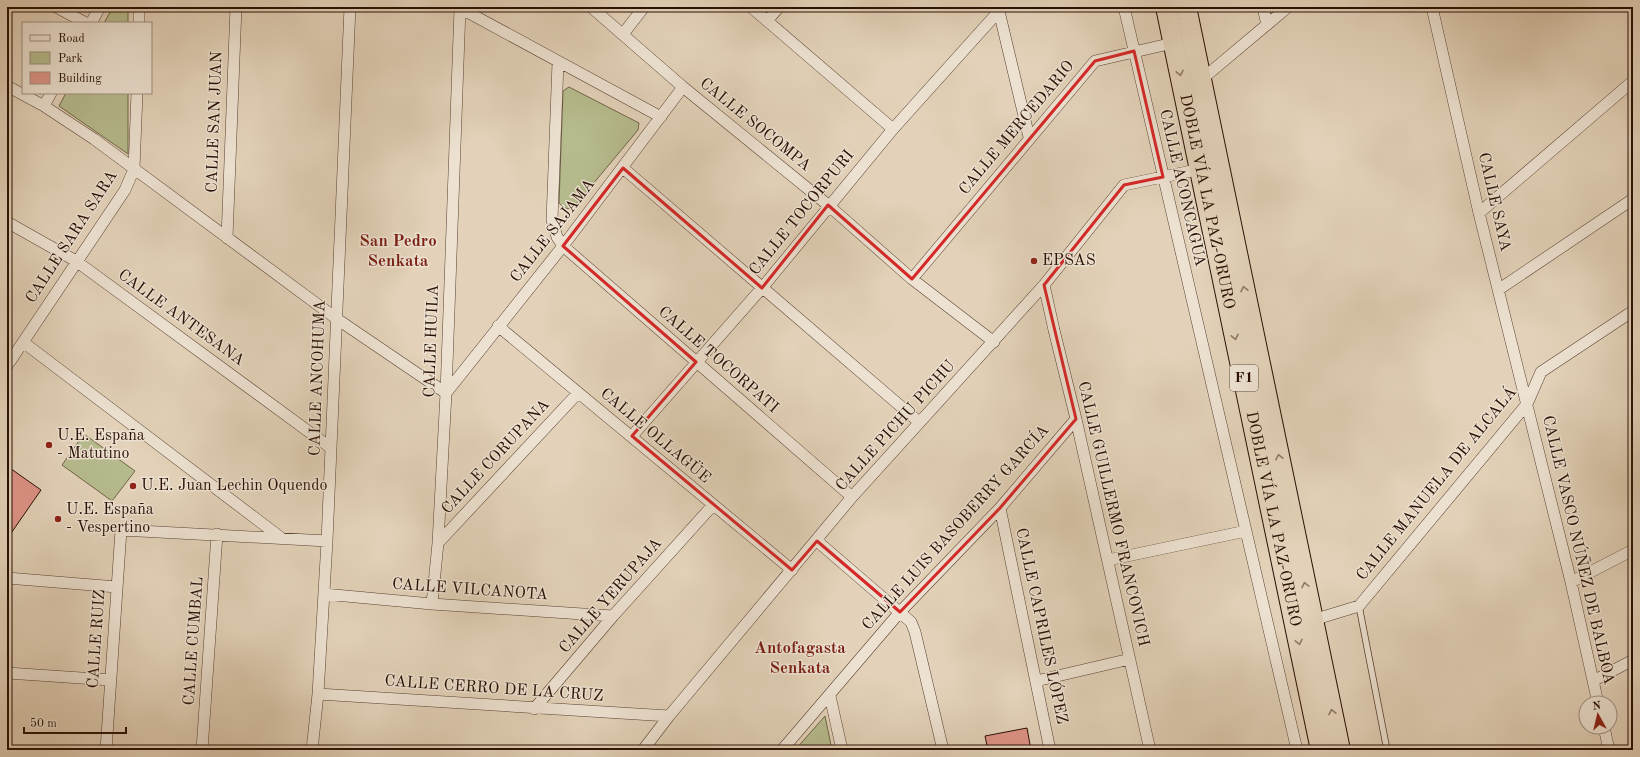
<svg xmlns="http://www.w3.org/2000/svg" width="1640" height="757" font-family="'Old Standard TT',serif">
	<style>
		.green { fill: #b6bb8d; stroke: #706548 }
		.building { fill: #df9488; stroke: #290f04 }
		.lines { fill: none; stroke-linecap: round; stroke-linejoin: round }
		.lane-casing { stroke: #584031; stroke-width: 7 }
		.street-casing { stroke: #584031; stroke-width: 12 }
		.highway-casing { stroke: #290f04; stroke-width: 22 }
		.lane { stroke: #ede2d2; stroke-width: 5.5 }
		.street { stroke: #ede2d2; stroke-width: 11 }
		.highway { stroke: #e3d2b9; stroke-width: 20 }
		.oneway { stroke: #8f7a68 }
		.marked { fill: none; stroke: #d62828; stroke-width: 3; stroke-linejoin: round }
		.poi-dot { fill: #8f2418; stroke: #ede2d2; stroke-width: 1.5 }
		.labels { text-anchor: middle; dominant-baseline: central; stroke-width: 3; stroke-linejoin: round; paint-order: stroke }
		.shield { fill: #ede2d2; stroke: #644e42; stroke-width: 1 }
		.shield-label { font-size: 15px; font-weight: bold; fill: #290f04 }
		.street-label { font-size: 16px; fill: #290f04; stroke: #ede2d2 }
		.poi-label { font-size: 16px; fill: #290f04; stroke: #ede2d2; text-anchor: start }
		.neighbourhood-label { font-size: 17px; font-weight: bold; fill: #7a1f14; stroke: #ede2d2 }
	</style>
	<rect width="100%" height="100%" fill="#e3d2b9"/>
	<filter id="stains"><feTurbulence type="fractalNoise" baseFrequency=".005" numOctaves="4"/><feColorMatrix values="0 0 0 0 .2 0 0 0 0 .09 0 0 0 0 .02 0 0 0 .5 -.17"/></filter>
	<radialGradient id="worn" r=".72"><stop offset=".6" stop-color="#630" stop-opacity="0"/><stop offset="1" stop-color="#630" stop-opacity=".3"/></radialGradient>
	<path class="green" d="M113 7H128V23H104Z
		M569 87 639 123 638 130 572 209 564 208 559 203 563 91Z
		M66 93H128V154L59 106Z
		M84 434 135 471 112 501 62 465Z
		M825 716 832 750H795Z"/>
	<path class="building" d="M7 466 41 490 7 539Z
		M1027 728 1031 750H988L985 736Z"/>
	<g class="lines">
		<defs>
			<path id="lane" d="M1359 606 1387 750"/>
			<path id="street" d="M56 7 86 23
				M458 7 661 117
				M591 7 683 87 828 205 912 279 994 342
				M751 7 893 129
				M998 7 1029 137
				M1124 7 1297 750
				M1263 7 1267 25
				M1432 7 1479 213 1571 582 1598 703
				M767 21 779 7
				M91 23 100 7
				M139 23V7
				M623 34 644 7
				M558 62 552 220 557 237 563 246 852 497
				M1201 80 1288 7
				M7 86 44 106 94 139 337 319 446 393 563 246 683 87
				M44 106 51 93
				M623 168 919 422
				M1479 213 1633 81
				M7 222 76 261 331 448
				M227 238 236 7
				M912 279 1095 61 1173 43
				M1044 285 1054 330 1076 419 1150 750
				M1498 290 1633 199
				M498 326 792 570
				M23 342 280 537
				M7 366 125 190 134 169 137 93
				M632 436 762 288 893 129 999 11
				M1000 508 1050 750
				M817 541 911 622 915 632 943 750
				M438 543 578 393
				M1108 560 1246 531
				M7 578 117 587
				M1571 582 1633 550
				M324 594 432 604 613 616
				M432 604 438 543 446 393 460 8
				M1313 620 1359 606 1527 404 1541 372 1633 311
				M7 673 111 680
				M1036 681 1130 659
				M1593 681 1633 660
				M318 694 669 716
				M830 696 842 750
				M534 709 613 616 713 505
				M1604 727 1609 750
				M106 750 121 530 327 541
				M202 750 217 534
				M312 750 318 694 327 541 350 7
				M643 750 669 716 852 497 1044 285 1124 185 1201 169
				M782 750 900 612 1000 508 1076 419"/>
			<g id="highway">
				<path id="s1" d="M1166 7 1321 750"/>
				<path d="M1186 7 1340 750"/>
			</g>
		</defs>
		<use href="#lane" class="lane-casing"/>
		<use href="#street" class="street-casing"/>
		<use href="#highway" class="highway-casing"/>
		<use href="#lane" class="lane"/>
		<use href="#street" class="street"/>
		<use href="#highway" class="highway"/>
	</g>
	<defs><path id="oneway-chevron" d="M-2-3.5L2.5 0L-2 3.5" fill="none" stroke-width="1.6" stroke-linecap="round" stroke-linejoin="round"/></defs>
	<g class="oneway">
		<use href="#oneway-chevron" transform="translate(1180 73) rotate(78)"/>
		<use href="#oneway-chevron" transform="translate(1244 289) rotate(-102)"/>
		<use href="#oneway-chevron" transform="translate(1235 337) rotate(78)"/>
		<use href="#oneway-chevron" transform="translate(1279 457) rotate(-102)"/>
		<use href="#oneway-chevron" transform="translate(1305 585) rotate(-102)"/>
		<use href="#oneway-chevron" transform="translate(1299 642) rotate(78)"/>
		<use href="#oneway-chevron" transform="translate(1332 712) rotate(-102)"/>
	</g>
	<path class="marked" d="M1134 51 1163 177 1124 185 1044 285 1076 419 1000 508 900 612 817 541 792 570 632 436 696 362 563 246 623 168 762 288 828 205 912 279 1095 61Z"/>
	<g class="poi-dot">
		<circle cx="1034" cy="261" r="4"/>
		<circle cx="49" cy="445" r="4"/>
		<circle cx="133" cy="486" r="4"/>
		<circle cx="58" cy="519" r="4"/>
	</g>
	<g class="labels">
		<rect class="shield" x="1230" y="365" width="28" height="26" rx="3"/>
		<g class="shield-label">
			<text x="1244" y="378">F1</text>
		</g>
		<g class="street-label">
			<text transform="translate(215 122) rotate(-88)">CALLE SAN JUAN</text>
			<text transform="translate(755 125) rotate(39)">CALLE SOCOMPA</text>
			<text transform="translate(1017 128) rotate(-50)">CALLE MERCEDARIO</text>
			<text transform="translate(1182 188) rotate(77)">CALLE ACONCAGUA</text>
			<text stroke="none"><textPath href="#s1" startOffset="199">DOBLE VÍA LA PAZ-ORURO</textPath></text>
			<text transform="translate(1494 202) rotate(77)">CALLE SAYA</text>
			<text transform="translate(802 213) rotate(-51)">CALLE TOCORPURI</text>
			<text transform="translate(553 231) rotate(-52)">CALLE SAJAMA</text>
			<text transform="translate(72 237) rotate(-57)">CALLE SARA SARA</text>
			<text transform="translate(181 318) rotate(36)">CALLE ANTESANA</text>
			<text transform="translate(432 341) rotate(-88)">CALLE HUILA</text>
			<text transform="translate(718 360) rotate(41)">CALLE TOCORPATI</text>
			<text transform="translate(318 378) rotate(-88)">CALLE ANCOHUMA</text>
			<text transform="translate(896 426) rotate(-48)">CALLE PICHU PICHU</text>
			<text transform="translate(655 436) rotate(40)">CALLE OLLAGÜE</text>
			<text transform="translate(496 457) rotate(-47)">CALLE CORUPANA</text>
			<text transform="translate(1437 484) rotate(-51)">CALLE MANUELA DE ALCALÁ</text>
			<text transform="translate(1113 514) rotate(77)">CALLE GUILLERMO FRANCOVICH</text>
			<text stroke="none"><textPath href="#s1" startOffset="523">DOBLE VÍA LA PAZ-ORURO</textPath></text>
			<text transform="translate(956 528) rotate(-48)">CALLE LUIS BASOBERRY GARCÍA</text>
			<text transform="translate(1578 550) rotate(77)">CALLE VASCO NÚÑEZ DE BALBOA</text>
			<text transform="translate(470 590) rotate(4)">CALLE VILCANOTA</text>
			<text transform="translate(611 596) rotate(-49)">CALLE YERUPAJA</text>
			<text transform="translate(1041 626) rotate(78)">CALLE CAPRILES LÓPEZ</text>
			<text transform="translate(97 639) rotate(-86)">CALLE RUIZ</text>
			<text transform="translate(194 641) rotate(-86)">CALLE CUMBAL</text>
			<text transform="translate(494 689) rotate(4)">CALLE CERRO DE LA CRUZ</text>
		</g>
		<g class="poi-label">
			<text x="1042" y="261">EPSAS</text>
			<text x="57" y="436">U.E. España<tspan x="57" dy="18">- Matutino</tspan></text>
			<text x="141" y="486">U.E. Juan Lechin Oquendo</text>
			<text x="66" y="510">U.E. España<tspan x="66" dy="18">- Vespertino</tspan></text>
		</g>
		<g class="neighbourhood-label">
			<text x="398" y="241">San Pedro<tspan x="398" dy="20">Senkata</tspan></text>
			<text x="800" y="648">Antofagasta<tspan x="800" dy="20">Senkata</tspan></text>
		</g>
	</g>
	<rect width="1640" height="757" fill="none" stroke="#e3d2b9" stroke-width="24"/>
	<rect x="8" y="8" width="1624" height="741" fill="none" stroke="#290f04" stroke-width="2"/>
	<rect x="12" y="12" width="1616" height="733" fill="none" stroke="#290f04"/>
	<rect x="22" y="22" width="130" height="72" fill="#ede2d2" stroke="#9f8e80"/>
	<rect x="30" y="35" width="20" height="6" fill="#ede2d2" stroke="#9f8e80"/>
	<text x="58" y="42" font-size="12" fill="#290f04">Road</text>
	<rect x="30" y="52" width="20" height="12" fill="#b6bb8d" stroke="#9f8e80"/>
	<text x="58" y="62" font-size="12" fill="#290f04">Park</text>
	<rect x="30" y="72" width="20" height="12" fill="#df9488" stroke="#9f8e80"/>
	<text x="58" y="82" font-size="12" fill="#290f04">Building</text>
	<g transform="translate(1598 715) rotate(352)"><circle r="19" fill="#ede2d2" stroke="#9f8e80"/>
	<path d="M0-3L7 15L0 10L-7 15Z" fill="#8f2418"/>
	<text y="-6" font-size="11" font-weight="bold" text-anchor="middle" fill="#290f04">N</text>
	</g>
	<path d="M24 727v6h102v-6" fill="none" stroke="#290f04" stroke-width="2"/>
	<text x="30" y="727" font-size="12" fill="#290f04" stroke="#ede2d2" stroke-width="3" paint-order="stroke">50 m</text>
	<rect width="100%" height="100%" filter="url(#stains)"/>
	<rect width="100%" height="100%" fill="url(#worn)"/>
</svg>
